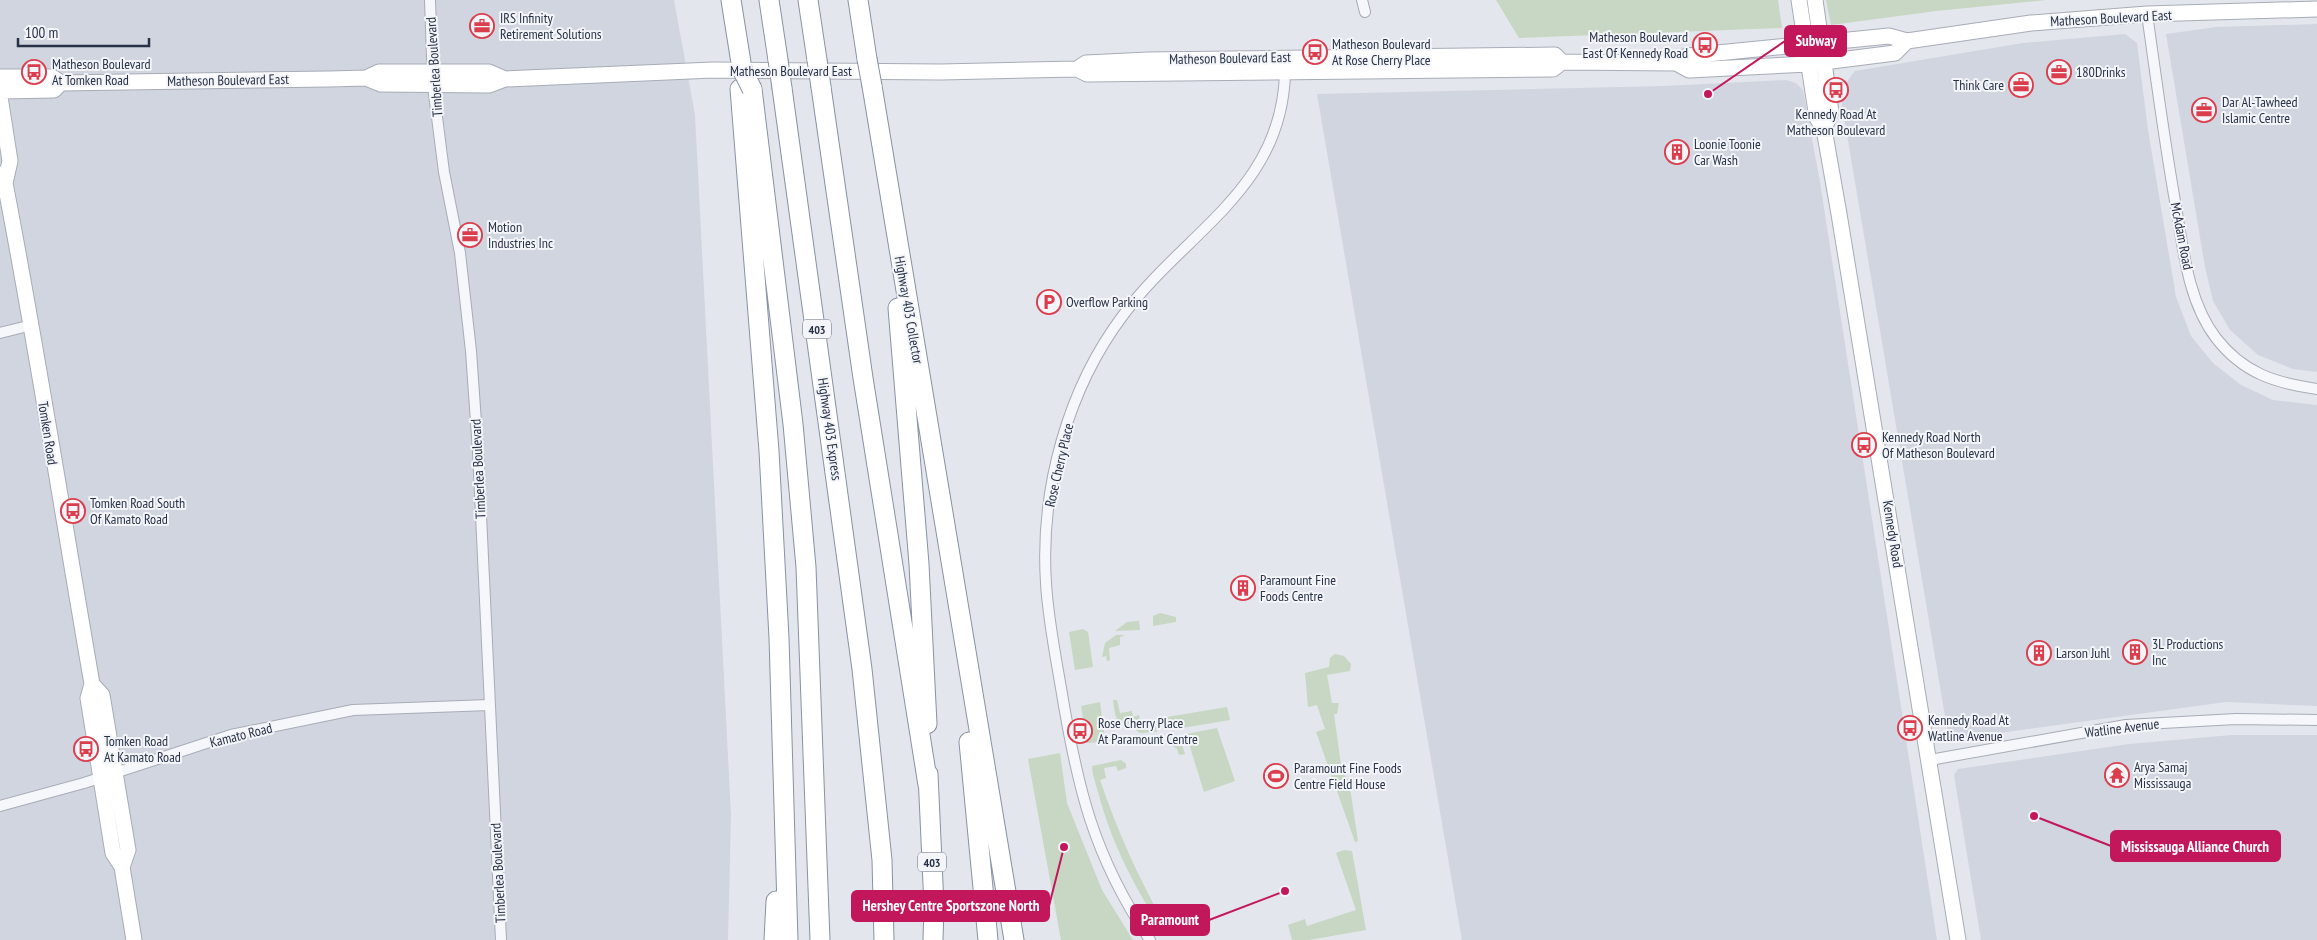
<svg xmlns="http://www.w3.org/2000/svg" width="2317" height="940" font-family="'PT Sans Narrow',sans-serif">
	<style>
		.built { fill: #d0d5df }
		.green { fill: #c7d7c3 }
		.lines { fill: none; stroke-linecap: round; stroke-linejoin: round }
		.street-casing { stroke: #a7acb7; stroke-width: 12 }
		.secondary-casing { stroke: #a7acb7; stroke-width: 17 }
		.highway-casing { stroke: #8892a5; stroke-width: 21 }
		.street { stroke: #f6f7fa; stroke-width: 10 }
		.secondary { stroke: #fff; stroke-width: 15 }
		.highway { stroke: #fff; stroke-width: 19 }
		.highway-bridge-casing { stroke: #8892a5; stroke-width: 21; stroke-linecap: butt }
		.highway-bridge { stroke: #fff; stroke-width: 19 }
		.labels { text-anchor: middle; dominant-baseline: central; stroke-width: 4; stroke-linejoin: round; paint-order: stroke }
		.shield { fill: #f3f5f9; stroke: #656c7c; stroke-width: 1 }
		.shield-label { font-size: 12px; font-weight: bold; fill: #283247 }
		.poi-label { font-size: 14px; fill: #283247; stroke: #f3f5f9; text-anchor: start }
		.street-label { font-size: 14px; fill: #283247; stroke: #f3f5f9 }
		.leader { fill: none; stroke: #c2185b; stroke-width: 2 }
		.callout-dot { fill: #c2185b; stroke: #f3f5f9; stroke-width: 2 }
		.callout { fill: #c2185b; stroke: #c2185b; stroke-width: 2 }
		.callout-label { font-size: 15px; text-anchor: middle; font-weight: bold; fill: #fff }
	</style>
	<rect width="100%" height="100%" fill="#e3e6ec"/>
	<path class="built" d="M0 0H674L695 115 731 815 728 940H0Z
		M2317 24V372L2293 369 2258 355 2230 330 2213 301 2205 267 2166 34 2216 27Z
		M2125 34 2137 43 2148 130 2176 297 2191 336 2213 363 2241 385 2273 400 2317 405V706L2226 702 1949 740 1842 105V88L1855 71 2023 43Z
		M1786 80 1796 83 1803 90 1820 182 1937 940H1462L1317 94 1664 86Z
		M2232 735H2317V940H1981L1954 775 1958 769 2129 744Z"/>
	<path class="green" d="M1496 0H1778L1782 28 1519 38Z
		M1826 0H2046L1936 11 1831 25Z
		M1160 613 1176 617V622L1153 626V616Z
		M1139 621 1140 630 1115 631 1127 622Z
		M1083 629 1088 632 1093 667 1075 670 1069 632Z
		M1116 635H1125L1120 637V645L1109 648 1110 660 1107 661 1106 656 1102 657 1105 643Z
		M1335 654 1344 656 1351 664 1350 671 1327 675 1332 703H1339L1337 714H1334L1342 772 1349 781 1358 841 1355 842 1316 732 1325 729 1317 705 1308 707 1305 673 1329 667 1330 658Z
		M1113 700H1117L1120 713 1132 711 1133 717 1139 715 1140 721 1155 719 1157 732 1140 733 1133 728H1139V725C1114 726 1116 719 1113 700Z
		M1100 702 1105 739 1102 742 1087 743 1081 706Z
		M1227 707 1230 720 1170 730 1167 717Z
		M1217 728 1235 781 1204 792 1186 734Z
		M1179 735 1185 754 1179 755 1177 749 1167 742 1171 736Z
		M1060 753 1067 803 1102 890 1133 940H1061L1028 759Z
		M1121 760 1126 764V768L1118 771 1116 766 1104 768 1106 778 1100 780C1117 830 1138 877 1164 923L1170 919 1174 923 1188 913 1192 914 1167 933 1164 932C1135 889 1111 842 1098 792 1096 784 1092 774 1092 766Z
		M1344 850 1352 851 1366 930 1309 940H1292L1288 925 1305 919 1307 926 1356 910 1336 853Z"/>
	<g class="lines">
		<defs>
			<path id="street" d="M430 0 433 86 444 172 460 253 471 351 478 451 501 940
				M1362 0 1365 12
				M2147 14C2156 77 2164 139 2175 201 2183 246 2187 300 2216 338 2243 373 2275 383 2317 389
				M0 333 32 325
				M1930 760 2126 725 2236 719 2317 720
				M0 806 84 783 231 735 353 710 489 705
				M1150 940C1093 856 1077 786 1061 688 1055 653 1048 618 1046 583 1040 490 1067 389 1124 314 1186 231 1282 189 1285 73"/>
			<path id="secondary" d="M1799 0 1817 118 1824 129 1839 214 1958 940
				M1815 0 1831 112 1824 129
				M1676 63 1687 56 1889 36 1907 41 2031 23 2147 14 2317 9
				M1077 69 1086 63 1148 60 1555 55 1562 62
				M0 77H52L61 83 329 79 366 78 379 72H489L505 79
				M366 78 381 84 489 85 505 79 713 70 941 72 1077 69 1087 74 1553 69 1562 62 1676 63 1689 70 1808 64 1895 53 1907 41
				M0 91 54 90 61 83
				M0 97 10 161 5 183
				M0 174 5 183C37 349 63 517 92 684L88 698 113 853 122 867 134 940
				M92 684 102 695 128 850 122 867"/>
			<path id="highway" d="M731 0 742 69
				M769 0 778 60
				M808 0 817 60
				M858 0 867 59
				M872 86C919 371 966 656 1014 940
				M821 87 863 378 928 785
				M782 88 862 669 882 860 884 940
				M740 89 769 451 779 638 788 940
				M752 89 793 424 806 567 820 940
				M898 308 919 564 927 724
				M969 742 988 940
				M928 774 934 906 933 940
				M774 940 776 901"/>
		</defs>
		<use href="#street" class="street-casing"/>
		<use href="#secondary" class="secondary-casing"/>
		<use href="#highway" class="highway-casing"/>
		<use href="#street" class="street"/>
		<use href="#secondary" class="secondary"/>
		<use href="#highway" class="highway"/>
		<defs>
			<path id="highway-bridge" d="M867 59 872 86
				M778 60 782 88
				M817 60 821 87
				M742 69 752 89"/>
		</defs>
		<use href="#highway-bridge" class="highway-bridge-casing"/>
		<use href="#highway-bridge" class="highway-bridge"/>
	</g>
	<defs>
		<symbol id="office-ring" viewBox="-11 -11 22 22"><circle r="9.5" fill="#f3f5f9" stroke="#dc3d4c" stroke-width="1.5"/><path d="M-6-3h4V-5.5h4V-3h4V5H-6ZM-1-4.5V-3h2v-1.5ZM-6 0V1H6V0Z" fill="#dc3d4c"/></symbol>
		<symbol id="bus-ring" viewBox="-11 -11 22 22"><circle r="9.5" fill="#f3f5f9" stroke="#dc3d4c" stroke-width="1.5"/><path d="M-5-6H5V4H4V6H2V4H-2V6H-4V4H-5ZM-3.5-4V0h7V-4ZM-3.5 1.2v1.5H-2V1.2ZM2 1.2v1.5H3.5V1.2Z" fill="#dc3d4c"/></symbol>
		<symbol id="building-ring" viewBox="-11 -11 22 22"><circle r="9.5" fill="#f3f5f9" stroke="#dc3d4c" stroke-width="1.5"/><path d="M-4-6H4V6H1V3H-1V6H-4ZM-2.5-4.3h1.7v1.8h-1.7ZM.8-4.3h1.7v1.8H.8ZM-2.5-1h1.7V.8h-1.7ZM.8-1h1.7V.8H.8Z" fill="#dc3d4c"/></symbol>
		<symbol id="parking-ring" viewBox="-11 -11 22 22"><circle r="9.5" fill="#f3f5f9" stroke="#dc3d4c" stroke-width="1.5"/><path d="M-3.5-5.5H1a3.5 3.5 0 0 1 0 7H-1V5.5H-3.5ZM-1-3.4V-.6H.8a1.4 1.4 0 0 0 0-2.8Z" fill="#dc3d4c"/></symbol>
		<symbol id="temple-ring" viewBox="-11 -11 22 22"><circle r="9.5" fill="#f3f5f9" stroke="#dc3d4c" stroke-width="1.5"/><path d="M0-6L5-2H3V0L6.5 2.5H4V6H1.5V3h-3V6H-4V2.5H-6.5L-3 0V-2H-5Z" fill="#dc3d4c"/></symbol>
		<symbol id="stadium-ring" viewBox="-11 -11 22 22"><circle r="9.5" fill="#f3f5f9" stroke="#dc3d4c" stroke-width="1.5"/><path d="M0-5a6.5 5 0 1 0 0 10a6.5 5 0 1 0 0-10ZM-3.5-1.8h7v3.6h-7Z" fill="#dc3d4c"/></symbol>
	</defs>
	<g fill-rule="evenodd">
		<use href="#office-ring" x="468" y="12" width="28" height="28"/>
		<use href="#bus-ring" x="1691" y="31" width="28" height="28"/>
		<use href="#bus-ring" x="1301" y="38" width="28" height="28"/>
		<use href="#bus-ring" x="20" y="58" width="28" height="28"/>
		<use href="#office-ring" x="2045" y="58" width="28" height="28"/>
		<use href="#office-ring" x="2007" y="71" width="28" height="28"/>
		<use href="#bus-ring" x="1822" y="76" width="28" height="28"/>
		<use href="#office-ring" x="2190" y="96" width="28" height="28"/>
		<use href="#building-ring" x="1663" y="138" width="28" height="28"/>
		<use href="#office-ring" x="456" y="221" width="28" height="28"/>
		<use href="#parking-ring" x="1035" y="288" width="28" height="28"/>
		<use href="#bus-ring" x="1850" y="431" width="28" height="28"/>
		<use href="#bus-ring" x="59" y="497" width="28" height="28"/>
		<use href="#building-ring" x="1229" y="574" width="28" height="28"/>
		<use href="#building-ring" x="2121" y="638" width="28" height="28"/>
		<use href="#building-ring" x="2025" y="639" width="28" height="28"/>
		<use href="#bus-ring" x="1896" y="714" width="28" height="28"/>
		<use href="#bus-ring" x="1066" y="717" width="28" height="28"/>
		<use href="#bus-ring" x="72" y="735" width="28" height="28"/>
		<use href="#temple-ring" x="2103" y="761" width="28" height="28"/>
		<use href="#stadium-ring" x="1262" y="762" width="28" height="28"/>
	</g>
	<g class="labels">
		<g class="shield">
			<rect x="803" y="319.5" width="28" height="19" rx="4"/>
			<rect x="918" y="852.5" width="28" height="19" rx="4"/>
		</g>
		<g class="shield-label">
			<text x="817" y="329">403</text>
			<text x="932" y="862">403</text>
		</g>
		<g class="poi-label">
			<text x="500" y="18">IRS Infinity<tspan x="500" dy="16">Retirement Solutions</tspan></text>
			<text x="1688" y="37" text-anchor="end">Matheson Boulevard<tspan x="1688" dy="16">East Of Kennedy Road</tspan></text>
			<text x="1332" y="44">Matheson Boulevard<tspan x="1332" dy="16">At Rose Cherry Place</tspan></text>
			<text x="52" y="64">Matheson Boulevard<tspan x="52" dy="16">At Tomken Road</tspan></text>
			<text x="2076" y="72">180Drinks</text>
			<text x="2004" y="85" text-anchor="end">Think Care</text>
			<text x="2222" y="102">Dar Al-Tawheed<tspan x="2222" dy="16">Islamic Centre</tspan></text>
			<text x="1836" y="114" text-anchor="middle">Kennedy Road At<tspan x="1836" dy="16">Matheson Boulevard</tspan></text>
			<text x="1694" y="144">Loonie Toonie<tspan x="1694" dy="16">Car Wash</tspan></text>
			<text x="488" y="227">Motion<tspan x="488" dy="16">Industries Inc</tspan></text>
			<text x="1066" y="302">Overflow Parking</text>
			<text x="1882" y="437">Kennedy Road North<tspan x="1882" dy="16">Of Matheson Boulevard</tspan></text>
			<text x="90" y="503">Tomken Road South<tspan x="90" dy="16">Of Kamato Road</tspan></text>
			<text x="1260" y="580">Paramount Fine<tspan x="1260" dy="16">Foods Centre</tspan></text>
			<text x="2152" y="644">3L Productions<tspan x="2152" dy="16">Inc</tspan></text>
			<text x="2056" y="653">Larson Juhl</text>
			<text x="1928" y="720">Kennedy Road At<tspan x="1928" dy="16">Watline Avenue</tspan></text>
			<text x="1098" y="723">Rose Cherry Place<tspan x="1098" dy="16">At Paramount Centre</tspan></text>
			<text x="104" y="741">Tomken Road<tspan x="104" dy="16">At Kamato Road</tspan></text>
			<text x="2134" y="767">Arya Samaj<tspan x="2134" dy="16">Mississauga</tspan></text>
			<text x="1294" y="768">Paramount Fine Foods<tspan x="1294" dy="16">Centre Field House</tspan></text>
		</g>
		<g class="street-label">
			<text transform="translate(2111 18) rotate(-3)">Matheson Boulevard East</text>
			<text transform="translate(1230 58) rotate(-1)">Matheson Boulevard East</text>
			<text transform="translate(434 67) rotate(-94)">Timberlea Boulevard</text>
			<text x="791" y="71">Matheson Boulevard East</text>
			<text transform="translate(228 80) rotate(-1)">Matheson Boulevard East</text>
			<text transform="translate(2182 236) rotate(79)">McAdam Road</text>
			<text transform="translate(909 310) rotate(80)">Highway 403 Collector</text>
			<text transform="translate(830 429) rotate(82)">Highway 403 Express</text>
			<text transform="translate(48 433) rotate(81)">Tomken Road</text>
			<text transform="translate(1059 465) rotate(-77)">Rose Cherry Place</text>
			<text transform="translate(478 469) rotate(-93)">Timberlea Boulevard</text>
			<text transform="translate(1893 534) rotate(81)">Kennedy Road</text>
			<text transform="translate(2122 728) rotate(-7)">Watline Avenue</text>
			<text transform="translate(241 735) rotate(-14)">Kamato Road</text>
			<text transform="translate(498 873) rotate(-93)">Timberlea Boulevard</text>
		</g>
	</g>
	<path class="leader" d="M1708 94L1785 41M2034 816L2111 846M1064 847L1049 906M1285 891L1209 920"/>
	<g class="callout-dot">
		<circle cx="1708" cy="94" r="5"/>
		<circle cx="2034" cy="816" r="5"/>
		<circle cx="1064" cy="847" r="5"/>
		<circle cx="1285" cy="891" r="5"/>
	</g>
	<g class="callout">
		<rect x="1785" y="26" width="61" height="30" rx="5"/>
		<rect x="2111" y="831" width="169" height="30" rx="5"/>
		<rect x="852" y="891" width="197" height="30" rx="5"/>
		<rect x="1131" y="905" width="78" height="30" rx="5"/>
	</g>
	<g class="callout-label">
		<text x="1816" y="46">Subway</text>
		<text x="2195" y="852">Mississauga Alliance Church</text>
		<text x="951" y="911">Hershey Centre Sportszone North</text>
		<text x="1170" y="925">Paramount</text>
	</g>
	<path d="M18 38v8h131v-8" fill="none" stroke="#283247" stroke-width="2.5"/>
	<text x="25" y="38" font-size="15" fill="#283247" stroke="#f3f5f9" stroke-width="4" paint-order="stroke">100 m</text>
</svg>
